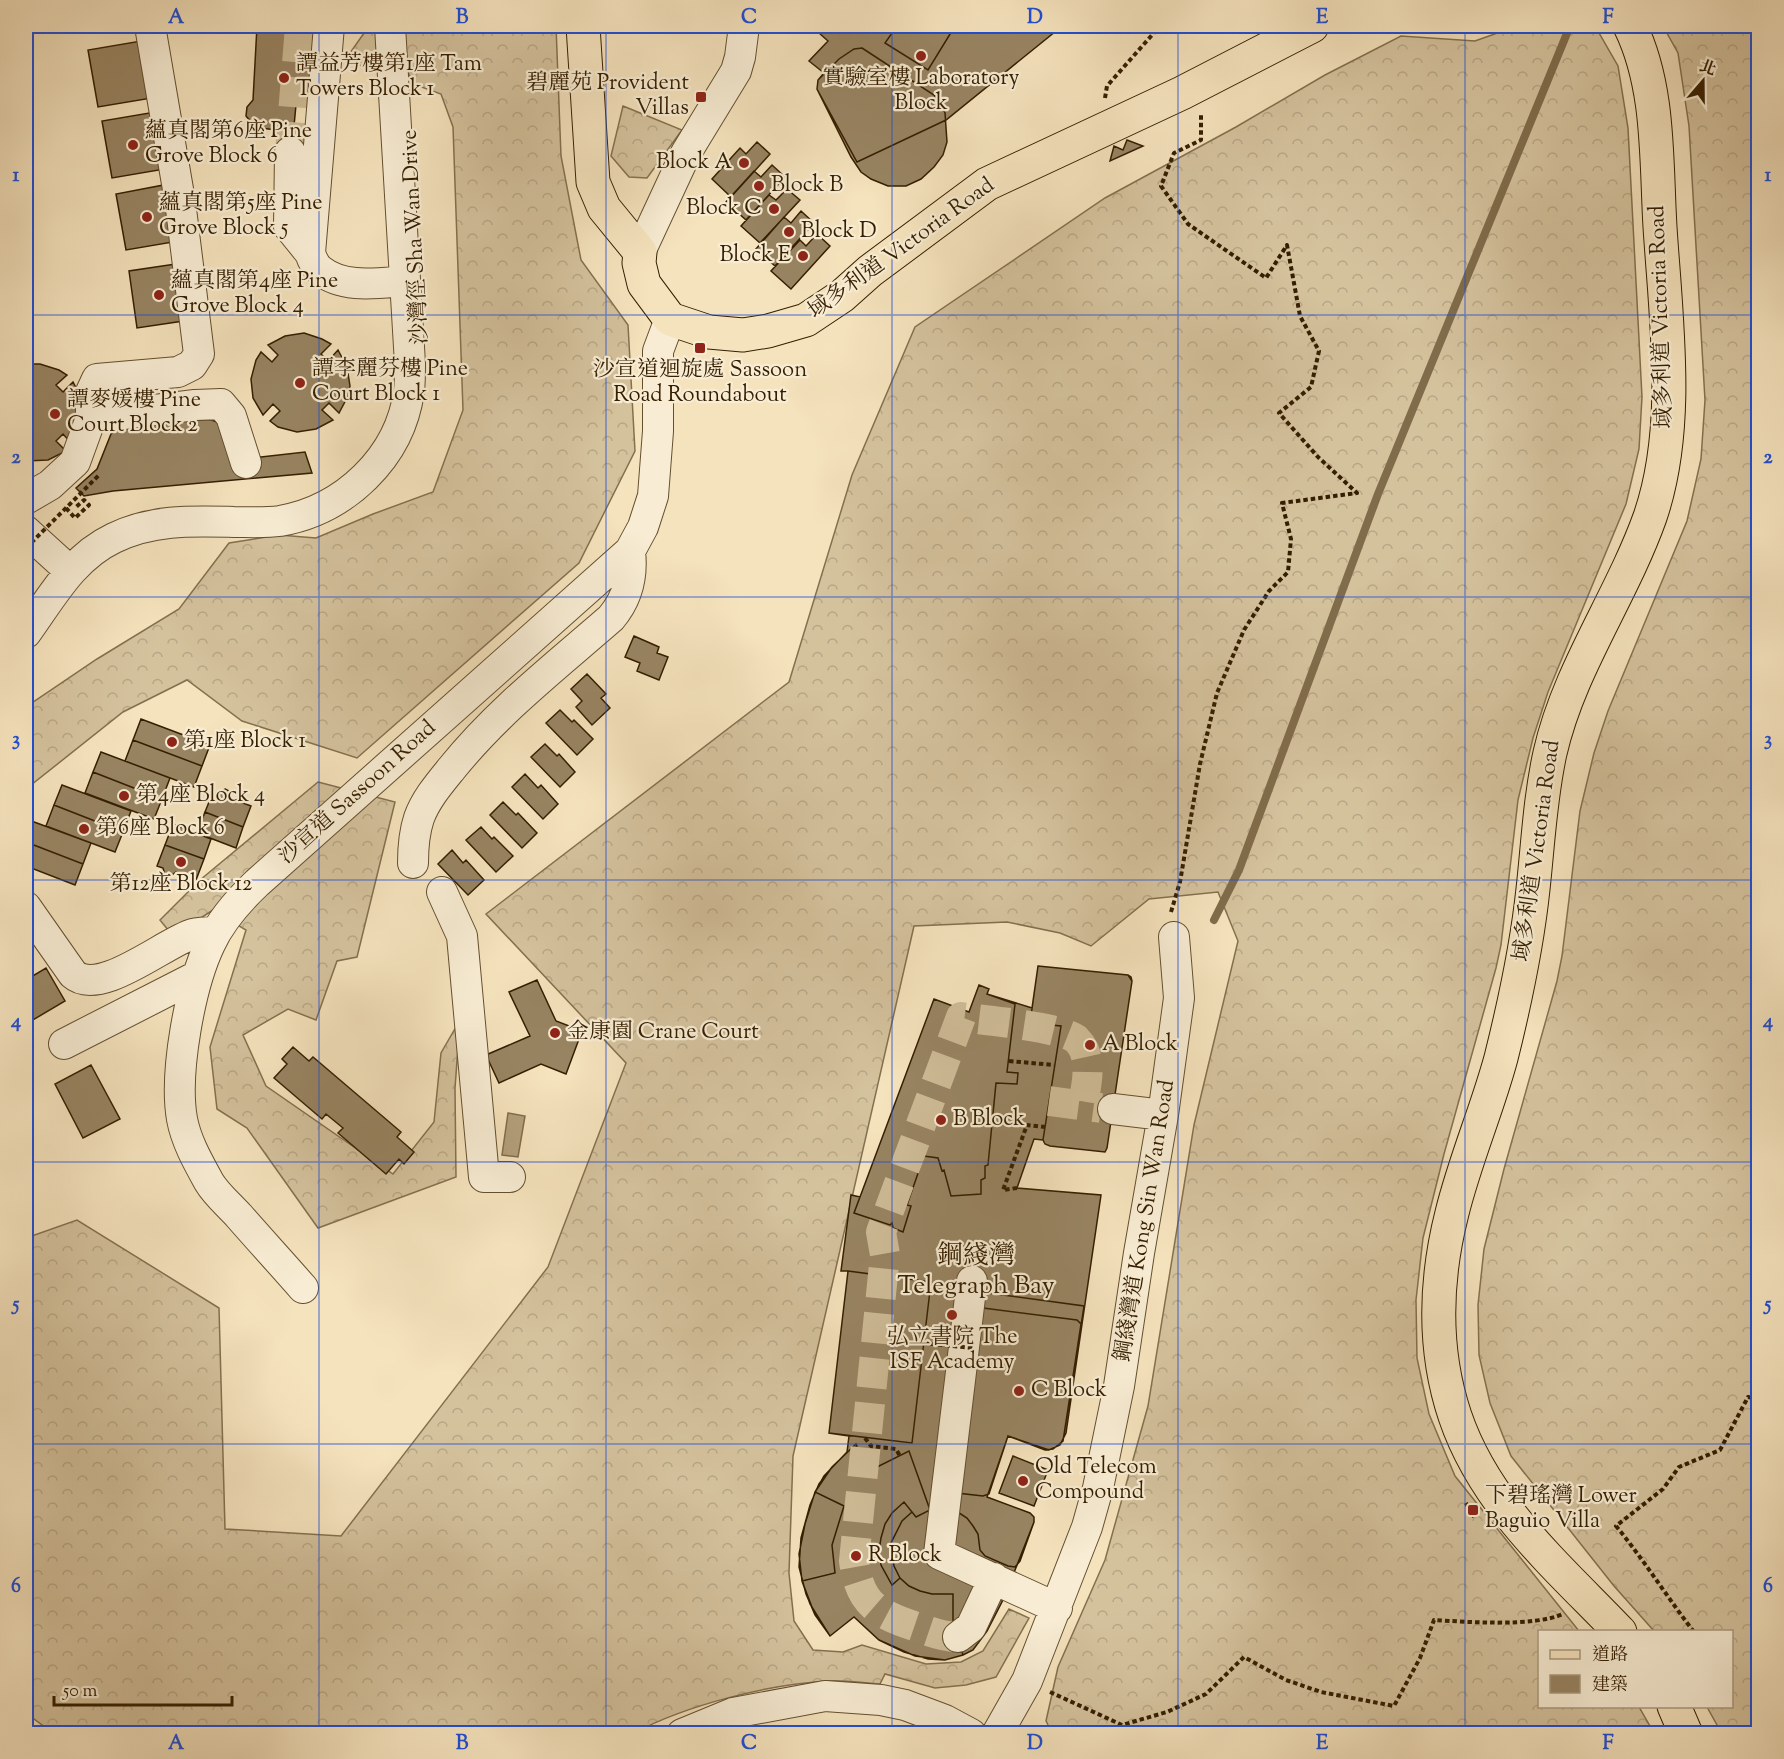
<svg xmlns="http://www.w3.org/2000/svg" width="1784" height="1759" font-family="'Sorts Mill Goudy','Noto Serif TC',serif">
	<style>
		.forest { fill: url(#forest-crowns); stroke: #84704e; stroke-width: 1.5 }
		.water { fill: #b3a07d; stroke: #806c4b; stroke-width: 1.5 }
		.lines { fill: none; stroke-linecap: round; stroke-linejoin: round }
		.stream { stroke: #806c4b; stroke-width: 8 }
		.building { fill: #988462; stroke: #341e00; stroke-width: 1.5 }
		.minor-tunnel { stroke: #cebc97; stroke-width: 30; stroke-dasharray: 30 15; stroke-linecap: butt }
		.minor-casing { stroke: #644f2f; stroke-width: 32 }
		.major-casing { stroke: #341e00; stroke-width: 35 }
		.path { stroke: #341e00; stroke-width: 4; stroke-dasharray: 4.5 3; stroke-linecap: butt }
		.minor { stroke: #f8edd4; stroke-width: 30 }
		.major { stroke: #f5e3bd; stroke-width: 33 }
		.path-bridge { stroke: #341e00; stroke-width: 4; stroke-dasharray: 4.5 3; stroke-linecap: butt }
		.grid { fill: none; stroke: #1d4ed8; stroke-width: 1.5; stroke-opacity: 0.55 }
		.poi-dot { fill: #8f2418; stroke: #f8edd4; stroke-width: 2 }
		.labels { text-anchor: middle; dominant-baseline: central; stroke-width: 4.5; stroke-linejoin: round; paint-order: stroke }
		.poi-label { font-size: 22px; fill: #341e00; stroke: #f8edd4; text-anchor: start }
		.street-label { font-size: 22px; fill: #341e00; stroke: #f8edd4 }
		.quarter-label { font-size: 26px; fill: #341e00; stroke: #f8edd4 }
		.neatline { fill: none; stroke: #1d4ed8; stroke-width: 2 }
		.grid-label { font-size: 20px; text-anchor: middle; font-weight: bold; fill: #1d4ed8 }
	</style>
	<defs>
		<pattern id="forest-crowns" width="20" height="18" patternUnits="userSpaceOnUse" patternTransform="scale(1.5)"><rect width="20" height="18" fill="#d4c29d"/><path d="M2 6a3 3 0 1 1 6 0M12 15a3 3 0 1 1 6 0" fill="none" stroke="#b7a685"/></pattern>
	</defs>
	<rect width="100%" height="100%" fill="#f5e3bd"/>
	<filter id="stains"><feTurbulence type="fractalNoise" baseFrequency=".00333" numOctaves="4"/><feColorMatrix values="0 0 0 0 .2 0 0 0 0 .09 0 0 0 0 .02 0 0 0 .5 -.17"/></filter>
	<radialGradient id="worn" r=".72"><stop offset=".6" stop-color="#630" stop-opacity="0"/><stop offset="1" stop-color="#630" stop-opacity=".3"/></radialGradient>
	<path class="forest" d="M369 26H383L379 72 345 60Z
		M399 26H556L561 156 581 260 628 325 635 451 579 563 357 758 242 721 187 680 123 712 26 789V707L97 659 179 609 229 543 279 535 316 538 373 514 433 492 463 410 453 127 441 94 413 84 401 56Z
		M1517 26H1595L1618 66 1628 128 1642 397 1639 449 1626 504 1548 692 1533 738 1518 800 1501 945 1496 968 1444 1154 1423 1238 1416 1300 1417 1358 1429 1414 1455 1476 1579 1631 1540 1632V1706L1639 1707 1654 1733H1052L1046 1721 1058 1667 1105 1560 1148 1406 1194 1125 1238 941 1218 892 1149 899 1091 946 1060 933 1007 922 914 926 793 1456 789 1573 794 1621 813 1650 843 1652 862 1645 926 1664 961 1662 983 1651 1009 1609 1029 1618 996 1677 966 1685 935 1688 885 1674 880 1684C863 1683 845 1680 829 1681 769 1684 687 1705 634 1733H53L26 1713V1238L77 1220 219 1308 225 1529 341 1536 548 1267 626 1063 486 914 789 682 852 475 915 327 1105 198 1236 127 1325 75 1401 36 1475 41Z
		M1663 26H1758V1733H1719L1717 1725 1707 1707 1732 1706V1632L1654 1631 1614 1586 1511 1456 1490 1403 1479 1355 1478 1305 1484 1249 1504 1169 1557 981 1562 956 1580 811 1594 753 1608 711 1687 521 1701 459 1705 400 1689 126 1678 53Z
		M623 106 682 130 647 178 629 177 611 156Z
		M318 782 395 802 357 957 337 961 316 1020 288 1009 243 1035 266 1086 393 1174 434 1122 441 1053 460 1020 455 1088 456 1177 318 1228 247 1128 217 1109 210 1047 246 930 213 910 173 936 160 920 200 880Z"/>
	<path class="water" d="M508 1113 525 1116 518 1157 502 1155Z"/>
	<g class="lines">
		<path class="stream" d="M1214 920 1239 870 1378 494 1570 26"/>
	</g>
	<path class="building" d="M257 26H298L297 38 302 46 317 48 313 86 298 84 294 126H288V131L259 128V124L252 123 246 116 247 107 253 100Z
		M825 26H1059L1056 31 946 120 857 162 817 89 818 80 824 73 809 61 828 41 818 32Z
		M897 26H955L928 70 885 43Z
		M141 41 152 98 98 107 88 50Z
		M862 48 934 95 941 104 945 113 947 142 943 155 934 167 921 179 906 186H888L871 179 861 172 851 157 817 89 818 80 839 59 854 49Z
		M155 112 165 169 112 178 102 121Z
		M1127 140 1143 146 1110 161 1114 146 1123 150Z
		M757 142 770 154 731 197 712 179 740 148 746 154Z
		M772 165 785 177 746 220 726 202 754 171 761 177Z
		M169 184 179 241 126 250 116 194Z
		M787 189 800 200 760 243 741 226 769 195 776 200Z
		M801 211 814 223 775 266 756 249 784 217 791 223Z
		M817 234 830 246 791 289 771 271 800 240 806 246Z
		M182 263 190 320 137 328 129 271Z
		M304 333 322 339 331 344 321 354 328 361 338 350 347 367 350 386 348 396 339 413 329 403 322 410 333 420 316 429 297 432 278 427 270 421 280 411 273 404 263 415 253 398 251 379 256 360 261 352 272 362 278 355 268 345 285 336Z
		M26 364H40L59 370 67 375 56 385 63 392 73 382 82 399 72 444 63 434 56 441 66 451 48 460 26 461Z
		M209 419 217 422 237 449 261 457 305 452 312 473 113 491 84 496 76 488 97 469 111 434 121 427Z
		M634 636 659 647 657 653 668 657 659 680 637 671 640 663 625 657Z
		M587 674 606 694 601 698 610 708 592 725 576 707 582 701 571 689Z
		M560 710 572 722 574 720 593 739 577 755 546 723Z
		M141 719 210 745 202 766 133 740Z
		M133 740 202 766 194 787 125 761Z
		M545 744 557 756 559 754 575 772 560 787 531 757Z
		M101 752 170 778 162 799 93 772Z
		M93 772 162 799 154 819 85 793Z
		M525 774 538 788 541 785 558 804 543 819 512 787Z
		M62 785 131 811 123 832 54 805Z
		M225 789 229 791 232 799 251 806 243 827 205 812 213 792 218 794Z
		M503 802 516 815 518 813 537 833 522 848 490 815Z
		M54 805 123 832 115 852 46 826Z
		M205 812 243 827 236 848 197 833Z
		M26 819 91 843 83 864 26 842Z
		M173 824 211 839 204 859 165 845Z
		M481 827 492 839 494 837 513 856 496 872 466 840Z
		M26 842 83 864 75 885 26 866Z
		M165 845 204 859 196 880 176 872 169 877 165 875 163 868 157 866Z
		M452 850 463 863 466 860 484 880 468 895 438 864Z
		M1038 966 1128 975 1131 977 1132 981 1107 1148 1105 1152 1050 1146 1045 1144 1043 1140 1061 1026 1030 1023Z
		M1038 966 1128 975 1132 981 1107 1148 1105 1152 1050 1146 1045 1144 1043 1140 1034 1139 1017 1188 1101 1195 1066 1433 1060 1445 1049 1450 1008 1436 987 1497 1030 1513 1034 1517V1522L1004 1598 987 1631 973 1650 963 1655 945 1660 915 1656 879 1640 854 1617 830 1636 810 1604 802 1581 799 1554 805 1524 815 1492 824 1476 847 1452 849 1436 829 1433 848 1271H841L851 1195 860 1197 934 999 969 1012 979 985 989 989 987 994 1032 1008Z
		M46 968 65 1001 26 1024V980Z
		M537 980 556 1021 582 1031 566 1074 541 1064 499 1083 486 1055 530 1036 509 992Z
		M979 985 989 989 987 994 1015 1004 1007 1072 1018 1073 1017 1084 996 1083 988 1165 985 1166V1178L981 1180V1194L951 1196 944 1170 942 1171 938 1158 924 1156 907 1205 911 1206 903 1232 893 1228 892 1223 890 1225 854 1213 934 999 969 1012Z
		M293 1047 309 1061 313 1057 401 1132 397 1137 414 1152 404 1164 399 1159 386 1174 338 1133 343 1128 326 1114 322 1119 274 1078 287 1064 282 1059Z
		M91 1065 120 1119 83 1138 55 1084Z
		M848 1271 931 1282 912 1443 829 1433Z
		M980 1292 1084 1306 1063 1441 1053 1449 1045 1450 1008 1436 987 1497 1030 1513 1034 1517V1522L1020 1561 1015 1567 1008 1566 985 1556 980 1550 978 1534 973 1526 967 1518 953 1509Z
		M983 1308 1077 1320 1081 1324 1063 1441 1053 1449 1045 1450 1008 1436 989 1494 983 1496 957 1493Z
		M856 1444 857 1446 853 1449 871 1470 909 1451 930 1510 916 1517 904 1502 892 1513 885 1524 881 1538 879 1551 881 1565 892 1585 900 1578 909 1586 920 1591 932 1594H953V1620L963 1655 945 1660 928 1659 904 1652 879 1640 854 1617 830 1636 815 1615 802 1581 835 1573 832 1545 844 1506 815 1492 832 1467Z
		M856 1444 857 1446 853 1449 871 1470 909 1451 930 1510 916 1517 912 1512 902 1521 891 1543 894 1566 900 1578 909 1586 920 1591 932 1594H953V1620L963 1655 945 1660 928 1659 904 1652 879 1640 854 1617 830 1636 815 1615 806 1594 799 1567 801 1538 810 1505 819 1484 832 1467Z
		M1013 1456 1048 1470 1034 1506 999 1493Z"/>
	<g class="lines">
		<path class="minor-tunnel" d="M290 152 300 26
			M1049 1101 1101 1108
			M958 1637C943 1637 931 1632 917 1627 878 1614 860 1605 854 1561L885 1255 881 1232 961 1017C986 1021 1058 1026 1076 1039 1079 1042 1082 1046 1084 1050 1091 1069 1086 1086 1083 1105"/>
		<defs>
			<path id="minor" d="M329 26 310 253C312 259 315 266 320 270 343 289 378 283 405 281
				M290 152 289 227 310 253
				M640 252 686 153 736 71 740 57 744 26
				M91 418V392L97 379 178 372 192 365 199 354 180 201 150 26
				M26 499 50 485 75 462 91 418 195 405 221 404 231 416 246 463
				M26 531 70 571
				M26 633C52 597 72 558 114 538 153 519 193 521 234 522 249 522 265 523 280 521 344 510 400 458 409 391 410 382 410 373 410 364L390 26
				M413 863C413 847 414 833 419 818 426 799 439 784 452 768 498 711 556 666 611 618 628 598 633 577 630 551
				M442 892 462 936 484 1177H510
				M26 907 73 974C100 998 165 942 193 934 200 932 208 932 216 932
				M64 1044 197 976
				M1113 1109 1163 1115
				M972 1281 939 1554 1057 1608
				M303 1288C282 1264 260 1240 239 1216 229 1205 216 1194 209 1182 198 1162 186 1141 182 1119 174 1073 190 986 210 944 221 920 238 901 257 883L630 551 643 527 653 496 658 431V351L670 319
				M958 1637 971 1627 994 1578
				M682 1734 733 1713 825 1696 881 1700 905 1705 945 1720 971 1734
				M997 1734 1027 1681 1087 1527 1098 1488 1119 1386 1139 1253 1163 1115 1179 998 1174 937"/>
			<path id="major" d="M583 26 593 182 604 208 640 252 639 263 644 284 670 319 709 332 743 335 768 331 806 320 842 296 870 271 987 184 1182 93 1312 26
				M1620 1632C1557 1566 1485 1505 1455 1416 1433 1350 1435 1280 1452 1213 1465 1160 1487 1110 1501 1058 1515 1002 1527 946 1533 889 1538 844 1540 798 1550 753 1569 669 1621 598 1650 517 1681 427 1666 321 1660 227 1656 161 1660 87 1630 26
				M1674 1706 1686 1734"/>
		</defs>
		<use href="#minor" class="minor-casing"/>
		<use href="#major" class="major-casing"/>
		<path class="path" d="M1339 30 1349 26
			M1105 98 1107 86 1160 26
			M66 508 75 518 89 505 84 500 76 507
			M1171 912 1180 882 1200 764 1217 693 1244 630 1269 591 1288 572 1291 539 1282 503 1357 493 1318 457 1279 413 1311 387 1319 351 1300 316 1287 245 1266 278 1188 224 1161 186 1174 153 1201 140V115
			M1009 1061 1054 1065
			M1017 1188 1003 1190 1027 1125 1045 1127
			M1466 1503 1474 1517
			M1694 1632C1667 1597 1644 1560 1616 1526L1663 1489 1679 1467 1720 1450 1748 1397 1758 1399
			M1050 1692 1122 1725 1167 1712 1206 1694 1244 1657 1286 1680 1321 1692 1394 1706 1420 1658 1434 1620C1467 1622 1534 1627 1563 1614"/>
		<use href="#minor" class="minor"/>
		<use href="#major" class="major"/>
		<path class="path-bridge" d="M26 548 100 474
			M923 1343 973 1348
			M865 1438 871 1446 896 1449 900 1456"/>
	</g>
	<path class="grid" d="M319 26V1734M606 26V1734M892 26V1734M1178 26V1734M1465 26V1734M26 315H1758M26 597H1758M26 880H1758M26 1162H1758M26 1444H1758"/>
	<g class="poi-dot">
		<circle cx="921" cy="56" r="6"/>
		<circle cx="284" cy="78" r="6"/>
		<rect x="695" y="91" width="12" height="12" rx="3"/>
		<circle cx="133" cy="145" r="6"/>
		<circle cx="744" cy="163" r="6"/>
		<circle cx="759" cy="186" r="6"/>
		<circle cx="774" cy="209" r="6"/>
		<circle cx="147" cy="217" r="6"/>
		<circle cx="789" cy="232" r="6"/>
		<circle cx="803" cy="256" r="6"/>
		<circle cx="159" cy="295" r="6"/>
		<rect x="694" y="342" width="12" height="12" rx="3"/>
		<circle cx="300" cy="383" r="6"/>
		<circle cx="55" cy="414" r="6"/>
		<circle cx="172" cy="742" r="6"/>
		<circle cx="124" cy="796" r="6"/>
		<circle cx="84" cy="829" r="6"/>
		<circle cx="181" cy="862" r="6"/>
		<circle cx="555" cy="1033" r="6"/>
		<circle cx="1090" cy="1045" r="6"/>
		<circle cx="941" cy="1120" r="6"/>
		<circle cx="952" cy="1315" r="6"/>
		<circle cx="1019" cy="1391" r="6"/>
		<circle cx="1023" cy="1481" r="6"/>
		<rect x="1467" y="1504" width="12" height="12" rx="3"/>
		<circle cx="856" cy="1556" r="6"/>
	</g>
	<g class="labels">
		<g class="poi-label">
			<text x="296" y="65">譚益芳樓第1座 Tam<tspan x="296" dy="25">Towers Block 1</tspan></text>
			<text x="921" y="79" text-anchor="middle">實驗室樓 Laboratory<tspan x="921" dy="25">Block</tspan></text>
			<text x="689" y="84" text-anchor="end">碧麗苑 Provident<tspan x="689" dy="25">Villas</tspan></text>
			<text x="145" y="132">蘊真閣第6座 Pine<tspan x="145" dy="25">Grove Block 6</tspan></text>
			<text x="732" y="163" text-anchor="end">Block A</text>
			<text x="771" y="186">Block B</text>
			<text x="159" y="204">蘊真閣第5座 Pine<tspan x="159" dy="25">Grove Block 5</tspan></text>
			<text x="762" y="209" text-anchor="end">Block C</text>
			<text x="801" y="232">Block D</text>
			<text x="791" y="256" text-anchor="end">Block E</text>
			<text x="171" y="282">蘊真閣第4座 Pine<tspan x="171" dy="25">Grove Block 4</tspan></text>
			<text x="312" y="370">譚李麗芬樓 Pine<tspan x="312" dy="25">Court Block 1</tspan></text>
			<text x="700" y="371" text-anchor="middle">沙宣道迴旋處 Sassoon<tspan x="700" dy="25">Road Roundabout</tspan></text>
			<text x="67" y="401">譚麥媛樓 Pine<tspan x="67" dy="25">Court Block 2</tspan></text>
			<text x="184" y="742">第1座 Block 1</text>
			<text x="136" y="796">第4座 Block 4</text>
			<text x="96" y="829">第6座 Block 6</text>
			<text x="181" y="885" text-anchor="middle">第12座 Block 12</text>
			<text x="567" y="1033">金康園 Crane Court</text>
			<text x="1102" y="1045">A Block</text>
			<text x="953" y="1120">B Block</text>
			<text x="952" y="1338" text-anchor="middle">弘立書院 The<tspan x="952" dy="25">ISF Academy</tspan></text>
			<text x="1031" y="1391">C Block</text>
			<text x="1035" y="1468">Old Telecom<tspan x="1035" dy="25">Compound</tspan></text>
			<text x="1485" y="1497">下碧瑤灣 Lower<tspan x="1485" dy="25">Baguio Villa</tspan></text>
			<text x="868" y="1556">R Block</text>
		</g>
		<g class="street-label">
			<text transform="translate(416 237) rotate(-93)">沙灣徑 Sha Wan Drive</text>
			<text transform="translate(902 249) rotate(-36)">域多利道 Victoria Road</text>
			<text transform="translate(1662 317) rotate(-92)">域多利道 Victoria Road</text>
			<text transform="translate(358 793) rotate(-42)">沙宣道 Sassoon Road</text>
			<text transform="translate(1538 851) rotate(-82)">域多利道 Victoria Road</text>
			<text transform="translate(1146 1221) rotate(-81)">鋼綫灣道 Kong Sin Wan Road</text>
		</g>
		<g class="quarter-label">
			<text x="976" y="1256">鋼綫灣<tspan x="976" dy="30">Telegraph Bay</tspan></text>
		</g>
	</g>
	<rect width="1784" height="1759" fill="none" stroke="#f5e3bd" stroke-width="66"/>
	<rect x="1538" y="1630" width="195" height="78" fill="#f8edd4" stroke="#aa9a7f" stroke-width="1.5"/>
	<rect x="1550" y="1650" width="30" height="9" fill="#f5e3bd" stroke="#aa9a7f" stroke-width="1.5"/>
	<text x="1592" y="1660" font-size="18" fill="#341e00">道路</text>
	<rect x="1550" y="1675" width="30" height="18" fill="#988462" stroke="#aa9a7f" stroke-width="1.5"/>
	<text x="1592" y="1690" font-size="18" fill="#341e00">建築</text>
	<g transform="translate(1703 81) rotate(20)" stroke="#f8edd4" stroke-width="4.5" paint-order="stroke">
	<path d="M0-4.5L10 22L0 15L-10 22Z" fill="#341e00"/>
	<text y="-9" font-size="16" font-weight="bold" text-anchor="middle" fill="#341e00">北</text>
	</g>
	<path d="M54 1696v9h178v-9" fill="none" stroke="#341e00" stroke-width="3"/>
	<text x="63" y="1696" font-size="18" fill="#341e00" stroke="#f8edd4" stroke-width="4.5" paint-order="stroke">50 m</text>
	<rect x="33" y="33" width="1718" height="1693" class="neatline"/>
	<g class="grid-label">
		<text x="176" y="23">A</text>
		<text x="462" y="23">B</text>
		<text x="749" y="23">C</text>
		<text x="1035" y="23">D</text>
		<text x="1322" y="23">E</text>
		<text x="1608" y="23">F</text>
		<text x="16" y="181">1</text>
		<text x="1768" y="181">1</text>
		<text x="16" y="463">2</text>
		<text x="1768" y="463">2</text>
		<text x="16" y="745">3</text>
		<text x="1768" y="745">3</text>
		<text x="16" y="1027">4</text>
		<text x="1768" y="1027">4</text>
		<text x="16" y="1310">5</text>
		<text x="1768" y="1310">5</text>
		<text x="16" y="1592">6</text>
		<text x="1768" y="1592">6</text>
		<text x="176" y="1749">A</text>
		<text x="462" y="1749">B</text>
		<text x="749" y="1749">C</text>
		<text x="1035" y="1749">D</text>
		<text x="1322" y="1749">E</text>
		<text x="1608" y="1749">F</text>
	</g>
	<rect width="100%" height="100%" filter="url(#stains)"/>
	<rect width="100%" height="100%" fill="url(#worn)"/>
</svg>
